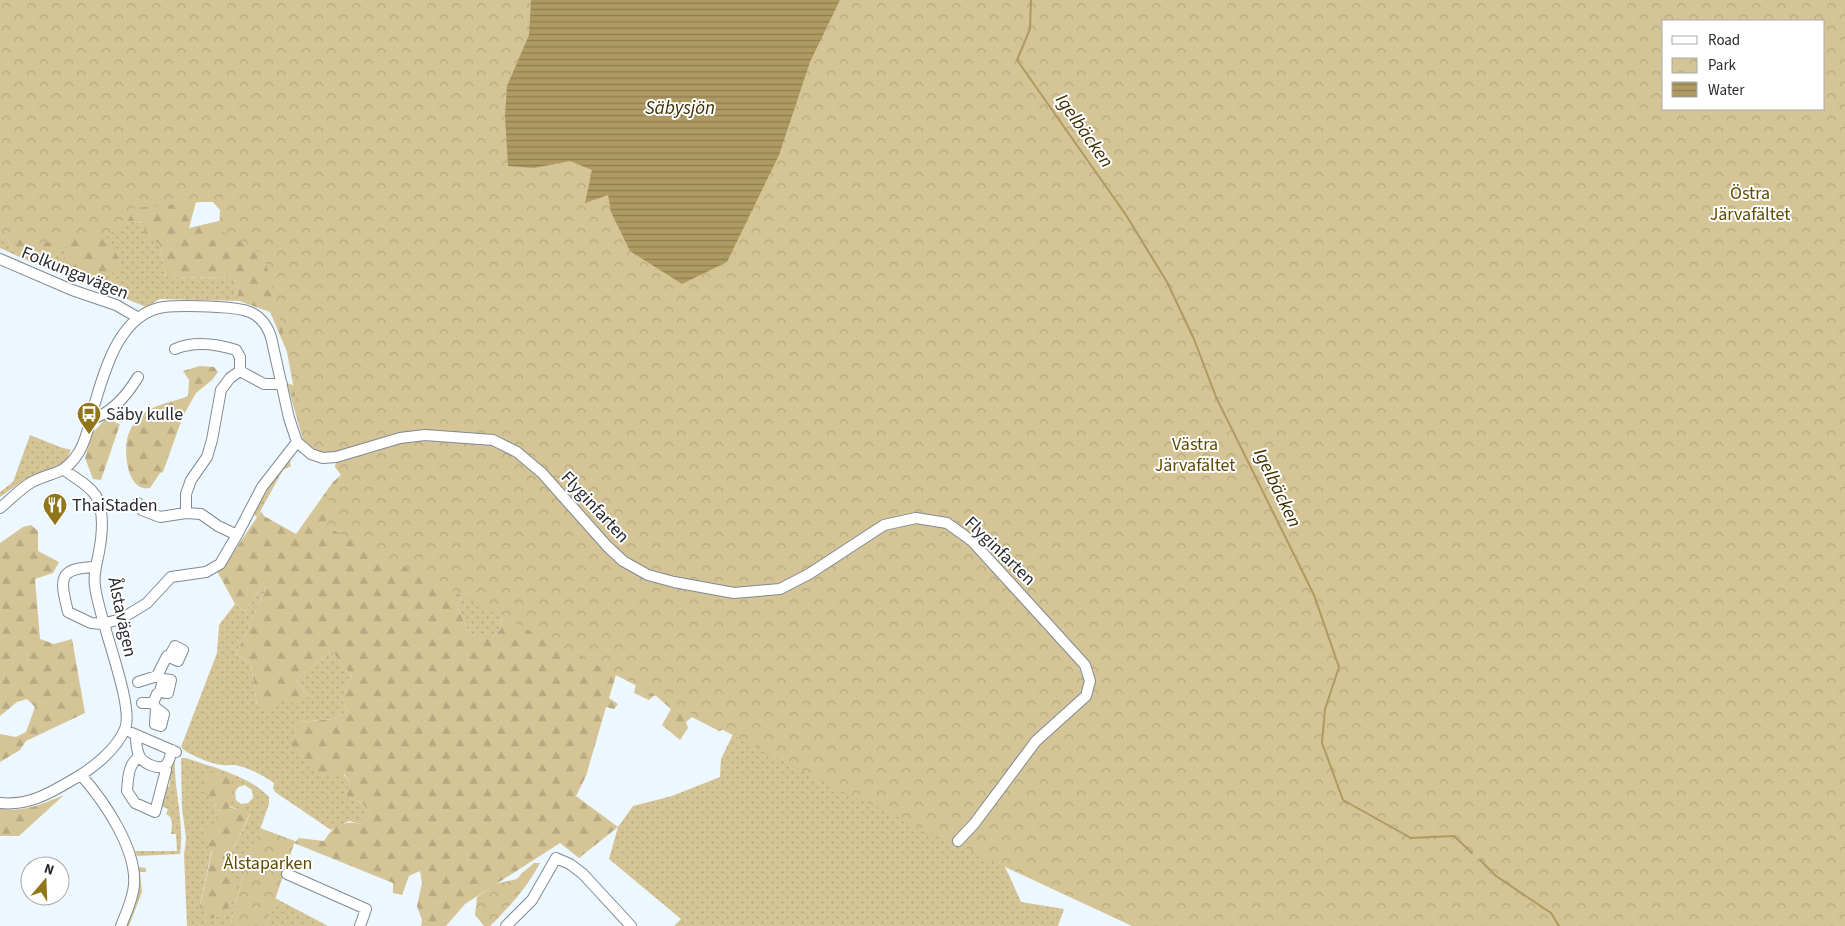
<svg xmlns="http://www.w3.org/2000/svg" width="1845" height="926" font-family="'Source Sans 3',sans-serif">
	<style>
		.grass { fill: url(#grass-dots); fill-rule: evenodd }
		.forest { fill: url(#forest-firs); fill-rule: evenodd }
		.park { fill: url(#park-crowns); fill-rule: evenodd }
		.water { fill: url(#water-rules) }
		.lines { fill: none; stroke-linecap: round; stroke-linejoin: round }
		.stream { stroke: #ae9a62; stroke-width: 2 }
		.minor-casing { stroke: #7f8a92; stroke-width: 12 }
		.minor { stroke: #fff; stroke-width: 10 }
		.labels { text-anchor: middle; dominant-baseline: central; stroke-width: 4; stroke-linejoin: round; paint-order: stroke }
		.park-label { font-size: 18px; fill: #5f4b00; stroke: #fff }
		.street-label { font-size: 18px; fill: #272b2f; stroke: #fff }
		.poi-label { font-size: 18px; fill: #272b2f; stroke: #fff; text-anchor: start }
		.water-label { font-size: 19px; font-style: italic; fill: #3d2f00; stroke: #fff }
	</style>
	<defs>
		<pattern id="grass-dots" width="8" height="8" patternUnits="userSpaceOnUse" patternTransform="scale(1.25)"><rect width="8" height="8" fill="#d5c495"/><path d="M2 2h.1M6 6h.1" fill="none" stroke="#b7a981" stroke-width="1.8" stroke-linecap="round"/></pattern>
		<pattern id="forest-firs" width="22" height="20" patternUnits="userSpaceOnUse" patternTransform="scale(1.25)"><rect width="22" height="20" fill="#d5c495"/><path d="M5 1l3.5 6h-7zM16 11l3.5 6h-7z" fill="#b7a981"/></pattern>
		<pattern id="park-crowns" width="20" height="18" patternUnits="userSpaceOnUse" patternTransform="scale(1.25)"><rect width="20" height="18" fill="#d5c495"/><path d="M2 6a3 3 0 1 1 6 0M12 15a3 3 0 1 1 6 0" fill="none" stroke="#b7a981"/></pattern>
		<pattern id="water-rules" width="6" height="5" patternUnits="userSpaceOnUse" patternTransform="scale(1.25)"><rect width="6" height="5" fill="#ae9a62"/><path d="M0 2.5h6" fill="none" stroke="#8e7e51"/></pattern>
	</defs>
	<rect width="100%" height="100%" fill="#edf7ff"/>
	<path class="grass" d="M0 0H11L79 214 144 223 159 243 166 277 235 278 239 301 160 299 146 307 97 287 46 269 0 248V233L6 237 14 252 47 226Z
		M30 435 60 447 71 450 65 462 24 480 0 497V492L13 482Z
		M289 457 291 466 283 470 257 517 253 514 282 465Z
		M262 585 266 588 236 655 251 663 257 706 283 697H308L296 679 332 651 352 676 342 697 347 712 333 719 299 722 350 782 346 797 361 802 371 813 361 824 349 821 331 830 275 792 273 788 274 783C263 776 252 769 239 766 234 764 229 766 223 765 214 765 186 754 181 747L217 653 219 625 235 604 245 612Z
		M470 585 503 601 501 629 492 637H476L468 632 457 605Z
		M738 724 968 801 1008 873 1021 902 1064 909 1058 926H674L681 919 609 859 618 827 633 806 672 796 720 777 721 759Z
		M175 756C173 788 185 822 180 854L137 856 135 851H177L176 834H171C172 826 174 818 166 814L168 809 161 806 166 786 169 787 170 780 165 779Z
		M181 758H186C214 768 248 775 269 797V804L241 883 230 926H187L184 855 186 838 182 808ZM245 785 252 790 253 798 248 803 241 804 236 800 235 792 238 787ZM210 799 250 814 233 850 225 856 224 870 200 905 220 811Z
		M138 867 146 868V872H140L142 892 129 926H126L138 882Z
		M275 898 328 926H266Z"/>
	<path class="forest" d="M236 142 213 202H196L189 228 223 220 256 226 738 724 719 731 692 717 686 722 688 728 680 740 662 725 671 709 655 695 649 700 634 693 636 684 616 675 609 698 618 704 614 709 606 707 586 776 576 796 618 827 579 858 560 843 465 904 446 926H421L422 920 417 906 422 883 420 871 409 876 402 895 393 893V883L294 843 299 838 324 841C333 826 343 820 361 824L371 813 361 802 346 797 350 782 344 774 324 777 291 747 299 722 333 719 347 712 342 697 352 676 332 651 296 679 308 697 297 705 283 698 272 710 257 706 251 663 236 655 266 588 262 585 245 612 235 604 216 569 226 564 261 511 264 516 296 534 333 482 341 475 335 467 337 460 304 443 287 383 295 386 288 354 270 312 239 301 235 278 166 277 159 243 145 239 144 223 79 214ZM470 585 503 601 501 629 492 637H476L468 632 457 605Z
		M0 208 47 226 64 243 42 263 14 252 6 237 0 233Z
		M81 223 111 241 122 268 96 281 63 268 66 248Z
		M200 366 214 367 218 372 212 380 196 393 183 416 163 472 160 473 150 488C128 492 124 456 127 440 128 433 132 425 137 420 150 404 171 403 188 396L189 380 183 371Z
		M106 419 120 424 101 480 93 479 85 458 93 432Z
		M31 525 38 531V551L59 562 53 573 35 579 40 639 54 644 72 639 85 713 26 741 20 750 0 762V734L16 737 26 732 35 707 27 699 17 702 0 716V543L23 527Z
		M209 772 231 776 229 807 250 813 233 850 225 857 224 870 238 881 236 897 222 916 207 919 200 906 212 851 207 845 202 830 216 823 220 811 210 799 203 780Z
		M64 795 19 836H0V808C22 814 44 803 64 795Z"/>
	<path class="park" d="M0 0H1845V926H1132L838 789 325 526 329 497 341 474 335 467 337 460 323 455 304 443 284 336 264 255 219 230 220 210 212 201 135 208 122 231 34 244 0 232ZM1664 21H1824V109H1664Z
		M260 828 295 841 266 926H230L241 883Z
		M534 863H540C525 890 511 905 490 926H484L475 915 477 897 495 884 517 879 522 873Z"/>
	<path class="water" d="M531 0H840L810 62 779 155 727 262 682 284 630 251 611 212 608 195 585 203 592 170 570 161 534 168 508 166 505 116 507 86 529 35Z"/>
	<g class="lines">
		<path class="stream" d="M1031 0 1030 29 1017 60 1126 215 1167 282 1194 339 1216 397 1314 595 1339 667 1325 709 1322 743 1343 800 1411 838 1454 836 1472 853
			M1480 860 1496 876 1551 913 1559 926"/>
		<defs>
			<path id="minor" d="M0 259 72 290 116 305 137 317
				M175 349C194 341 217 344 236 350L240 357V371
				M91 419C111 414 127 395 138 377
				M138 503 142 510 160 517 186 513 201 514 218 526 237 535
				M0 508C10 500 21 488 32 482 53 471 64 476 79 452 87 439 90 421 94 406 105 369 120 313 164 307 182 305 200 306 217 307 243 308 262 310 271 337L289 418 297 442 311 454 323 458 336 457 400 438 425 435 493 440 517 452 542 473 607 546 623 561 648 575 674 582 734 593 780 589 809 574 884 525 916 518 947 523 972 541 1025 599 1085 665 1090 681 1086 696 1036 741 974 824 958 841
				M186 513V494L191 480 207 457 212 440 221 390 230 378 240 371 264 384H282
				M96 567C57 568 60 579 68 612L91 623 102 624 121 619 147 603 171 577 206 572 220 564 237 535 262 487 297 442
				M138 682 157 676 167 656 169 657 175 646 183 650 178 661 169 657
				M142 703H153L157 694 160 692 163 679 171 680 168 693 160 692
				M153 703 156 708 155 724 161 726 164 714 156 708
				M132 733 176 752
				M136 735C136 742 136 749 139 755 142 763 159 771 166 765 170 761 170 755 172 750
				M139 757C128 764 128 779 127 791L135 803 155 812 166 770 164 766
				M81 775C104 801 137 849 134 885 133 899 126 913 121 926
				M0 803C29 806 50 793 74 779 93 768 116 750 125 729 135 705 98 618 95 586 93 575 97 563 99 552 102 536 105 512 96 496 89 485 75 478 64 470
				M287 874 366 909 360 926
				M506 926 532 900 556 858 570 864 583 874 631 926"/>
		</defs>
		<use href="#minor" class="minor-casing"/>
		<use href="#minor" class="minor"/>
	</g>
	<defs>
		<symbol id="bus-pin" viewBox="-11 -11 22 30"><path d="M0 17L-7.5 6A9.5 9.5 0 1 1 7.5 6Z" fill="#90751b" stroke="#fff"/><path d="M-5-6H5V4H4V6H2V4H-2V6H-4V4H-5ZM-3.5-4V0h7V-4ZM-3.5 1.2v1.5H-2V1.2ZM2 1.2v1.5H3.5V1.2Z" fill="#fff"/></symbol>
		<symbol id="restaurant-pin" viewBox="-11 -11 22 30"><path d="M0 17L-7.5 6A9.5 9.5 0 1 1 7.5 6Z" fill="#90751b" stroke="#fff"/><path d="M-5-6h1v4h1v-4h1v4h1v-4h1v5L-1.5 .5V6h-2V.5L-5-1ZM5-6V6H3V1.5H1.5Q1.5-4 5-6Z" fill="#fff"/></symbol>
	</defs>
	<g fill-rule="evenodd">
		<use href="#bus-pin" x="75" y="400" width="28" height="38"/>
		<use href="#restaurant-pin" x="41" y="491" width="28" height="38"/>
	</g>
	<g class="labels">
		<g class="park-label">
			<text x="1750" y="193">Östra<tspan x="1750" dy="21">Järvafältet</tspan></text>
			<text x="1195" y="444">Västra<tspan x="1195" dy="21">Järvafältet</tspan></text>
			<text x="268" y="863">Ålstaparken</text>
		</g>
		<g class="street-label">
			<text transform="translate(75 273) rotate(22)">Folkungavägen</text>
			<text transform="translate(595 507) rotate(47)">Flyginfarten</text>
			<text transform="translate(1000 551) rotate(44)">Flyginfarten</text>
			<text transform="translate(122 617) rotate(78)">Ålstavägen</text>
		</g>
		<g class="poi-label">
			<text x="106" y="414">Säby kulle</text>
			<text x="72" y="505">ThaiStaden</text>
		</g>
		<g class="water-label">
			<text x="680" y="108">Säbysjön</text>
			<text transform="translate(1084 131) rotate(55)">Igelbäcken</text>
			<text transform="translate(1277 488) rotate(64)">Igelbäcken</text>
		</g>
	</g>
	<rect x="1662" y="20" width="162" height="90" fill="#ffffff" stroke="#a9aaac"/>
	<rect x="1672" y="36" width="25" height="8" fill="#ffffff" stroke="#a9aaac"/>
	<text x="1708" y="45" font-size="15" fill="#272b2f">Road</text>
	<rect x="1672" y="58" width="25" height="15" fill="url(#park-crowns)" stroke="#a9aaac"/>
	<text x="1708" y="70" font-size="15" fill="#272b2f">Park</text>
	<rect x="1672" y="82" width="25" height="15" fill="url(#water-rules)" stroke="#a9aaac"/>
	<text x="1708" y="95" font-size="15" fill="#272b2f">Water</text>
	<g transform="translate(45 881) rotate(19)"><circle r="24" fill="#ffffff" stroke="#a9aaac"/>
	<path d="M0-4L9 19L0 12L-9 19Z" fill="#90751b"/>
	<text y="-8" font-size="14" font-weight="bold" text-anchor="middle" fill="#272b2f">N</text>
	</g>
</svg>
